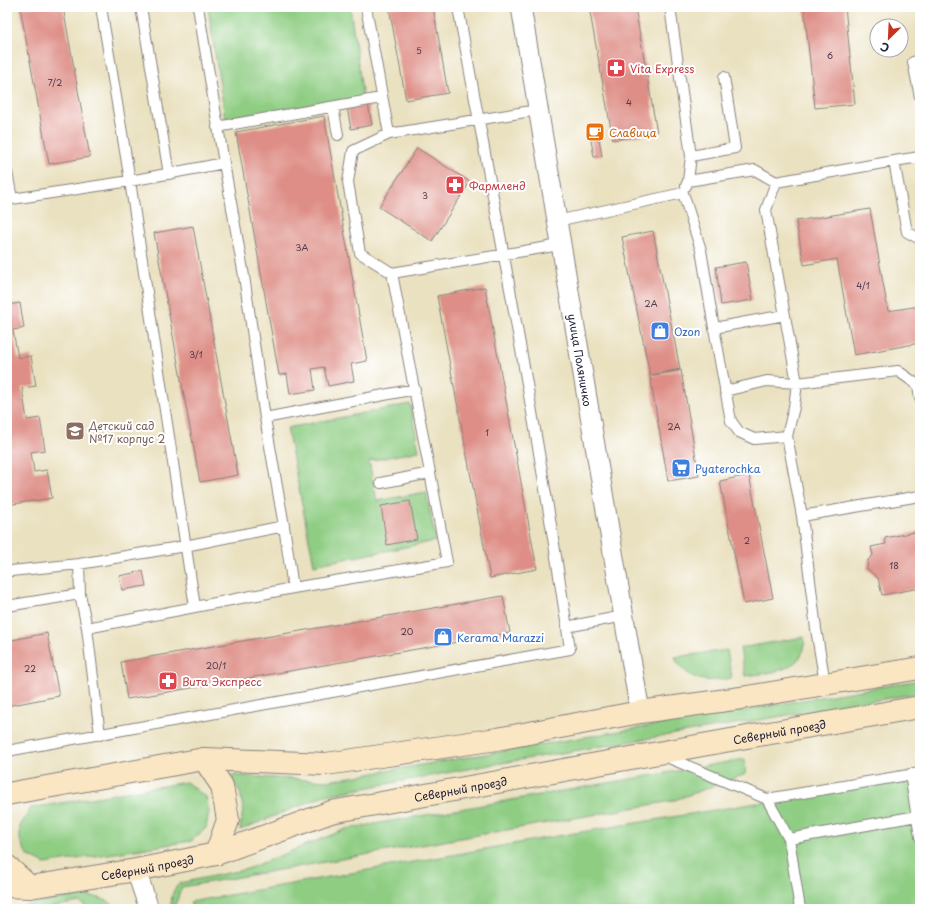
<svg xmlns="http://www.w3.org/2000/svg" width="927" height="916" font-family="'Playpen Sans',sans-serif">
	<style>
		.green { fill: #8fcd83; stroke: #58785f }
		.building { fill: #de8e86 }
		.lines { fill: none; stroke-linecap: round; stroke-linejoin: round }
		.lane-casing { stroke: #86827e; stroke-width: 12 }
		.street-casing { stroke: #86827e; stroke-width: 21 }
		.secondary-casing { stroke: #86827e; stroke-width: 24 }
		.lane { stroke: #fff; stroke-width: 10 }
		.street { stroke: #fff; stroke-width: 19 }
		.secondary { stroke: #fbe6c3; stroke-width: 22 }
		.labels { text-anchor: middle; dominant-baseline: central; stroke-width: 4; stroke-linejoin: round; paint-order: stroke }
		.number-label { font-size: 9px; fill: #513d4e }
		.health-label { font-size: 11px; fill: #be3a42; stroke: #fff; text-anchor: start }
		.food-label { font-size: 11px; fill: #c56008; stroke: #fff; text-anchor: start }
		.shop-label { font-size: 11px; fill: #366cbe; stroke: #fff; text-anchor: start }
		.street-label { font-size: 11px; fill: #22223b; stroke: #fff }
		.education-label { font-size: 11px; fill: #785e54; stroke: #fff; text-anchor: start }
	</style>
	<rect width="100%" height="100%" fill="#fff"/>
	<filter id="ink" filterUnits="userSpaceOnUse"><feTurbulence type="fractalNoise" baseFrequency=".025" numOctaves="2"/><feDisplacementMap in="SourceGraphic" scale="8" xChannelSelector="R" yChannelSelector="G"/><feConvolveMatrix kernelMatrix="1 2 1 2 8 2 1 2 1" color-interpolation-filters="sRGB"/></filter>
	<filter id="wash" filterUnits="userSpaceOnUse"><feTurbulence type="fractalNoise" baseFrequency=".012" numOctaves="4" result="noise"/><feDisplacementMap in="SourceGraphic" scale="16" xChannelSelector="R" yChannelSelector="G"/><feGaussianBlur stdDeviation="0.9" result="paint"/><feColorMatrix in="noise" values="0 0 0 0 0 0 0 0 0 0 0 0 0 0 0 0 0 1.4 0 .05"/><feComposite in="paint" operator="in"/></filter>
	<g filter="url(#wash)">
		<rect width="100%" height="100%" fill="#eae1c0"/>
		<path class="green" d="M208 7H350L363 98 225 118Z
			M410 404 419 451 369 461 377 501 426 492 436 541 314 565 287 428Z
			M804 637C804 641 805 646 804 649 796 673 766 673 745 676L740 648Z
			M727 650 732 678C713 681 699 684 684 670 679 665 677 663 675 657Z
			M920 680V693L484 766 326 795 240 830 243 809 240 792 228 775 327 781Z
			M745 759 746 774 672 801 188 886 182 887 174 908H171C171 897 172 890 180 883L247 869 346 829Z
			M920 776V909H194L190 902 563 835Z
			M186 782 206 797 209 811 206 828 191 841 45 864 27 855 20 840V826L31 808Z
			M81 895C95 896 108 899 119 909H89L80 902 41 909H7Z"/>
		<g id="blocks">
			<path class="building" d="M20 7H63L90 157 49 164Z
				M389 7H433L448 93 406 100Z
				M589 7H635L657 133 613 140Z
				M804 7H845L855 104 815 108Z
				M368 104 372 125 351 129 347 107Z
				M324 116 367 361 351 364 354 381 328 386 324 367 312 369 315 390 290 394 287 374 279 375 236 132Z
				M591 127H597L598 136 592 137Z
				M599 139 602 156 594 157 591 140Z
				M417 148 470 182 432 241 379 207Z
				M870 209 888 311 920 306V343L854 355 837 259 804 265 796 221Z
				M193 226 238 475 200 482 154 233Z
				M653 231 680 369 650 375 622 237Z
				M746 262 753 300 721 305 716 267Z
				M485 287 537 569 490 578 437 296Z
				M20 303 24 328 13 330 18 358 31 356 36 386 22 388 27 420 40 418 45 450 31 452 34 472 47 470 52 498 7 505V305Z
				M681 370 699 476 668 481 650 376Z
				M749 475 773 598 744 604 720 481Z
				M410 501 417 539 387 545 381 506Z
				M920 531V588L882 595 878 578 867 569 868 560 873 555 871 547 886 544 885 538Z
				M143 571 146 586 122 590 119 576Z
				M503 596 510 633 127 699 121 662Z
				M47 633 59 696 7 706V641Z"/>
		</g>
	</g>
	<g filter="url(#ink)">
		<use href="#blocks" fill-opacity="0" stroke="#86827e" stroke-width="1"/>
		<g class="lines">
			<defs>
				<path id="lane" d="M101 7 130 181 195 607
					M141 7 169 174
					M198 7 224 163 244 276 265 418 284 526 293 588
					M366 7 389 134
					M670 7 691 156 688 181 686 186
					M920 60 913 62 920 97
					M333 107 338 135
					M538 110 389 134 353 151 348 182 360 253 392 273 560 245
					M217 127 381 98
					M691 156 735 148 724 77
					M894 161 920 157
					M7 172 12 199 130 181 224 163
					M688 181 755 170 776 182 894 161 907 232 920 239
					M776 182 766 210 797 383 794 407 787 436
					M557 221 683 193 701 250 714 328
					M785 315 714 328 731 421 739 432 754 439 787 436 802 516
					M725 391 767 381 797 383 898 371 918 385 920 399
					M265 418 415 389
					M381 483 430 473
					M79 564 80 594 87 628 100 735
					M11 571 79 564 185 546 284 526
					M7 606 80 594
					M566 627 624 616
					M87 628 293 588 447 562 392 273
					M825 683 816 629 802 516 920 496
					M7 751 570 649C539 434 497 221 458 7
					M664 756 767 799 789 839 800 909
					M910 774 920 837
					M767 799 920 773
					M789 839 917 816"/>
				<g id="street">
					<path id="s1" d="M521 7 640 712"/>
					<path d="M136 870 149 909"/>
				</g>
				<g id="secondary">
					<path d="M204 759 222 786 228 820 216 854"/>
					<path d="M7 794 204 759 326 764 497 739 640 712 741 698 920 668"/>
					<path d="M7 866 30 887"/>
					<path id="s2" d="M7 886 30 887 136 870 216 854 331 812 747 737 920 707"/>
				</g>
			</defs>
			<use href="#lane" class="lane-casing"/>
			<use href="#street" class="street-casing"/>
			<use href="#secondary" class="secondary-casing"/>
			<use href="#lane" class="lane"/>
			<use href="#street" class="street"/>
			<use href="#secondary" class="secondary"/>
		</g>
	</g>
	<defs>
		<symbol id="pharmacy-square" viewBox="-11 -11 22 22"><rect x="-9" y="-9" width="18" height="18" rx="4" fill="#e0444e" stroke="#fff"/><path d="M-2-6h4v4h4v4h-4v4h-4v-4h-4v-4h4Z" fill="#fff"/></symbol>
		<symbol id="cafe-square" viewBox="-11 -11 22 22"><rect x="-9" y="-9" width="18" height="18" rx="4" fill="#e8710a" stroke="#fff"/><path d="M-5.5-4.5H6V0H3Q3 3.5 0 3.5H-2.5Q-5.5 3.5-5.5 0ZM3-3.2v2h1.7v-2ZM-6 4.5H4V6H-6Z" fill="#fff"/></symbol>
		<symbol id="shop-square" viewBox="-11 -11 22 22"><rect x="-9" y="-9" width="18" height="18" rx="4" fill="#3f7fe0" stroke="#fff"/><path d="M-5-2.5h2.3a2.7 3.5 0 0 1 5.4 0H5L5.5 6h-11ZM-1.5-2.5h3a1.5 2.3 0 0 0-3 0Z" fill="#fff"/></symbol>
		<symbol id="school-square" viewBox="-11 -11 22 22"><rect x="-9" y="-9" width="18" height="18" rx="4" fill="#8d6e63" stroke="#fff"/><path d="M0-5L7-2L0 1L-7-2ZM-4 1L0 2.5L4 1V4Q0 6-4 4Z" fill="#fff"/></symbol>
		<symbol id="supermarket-square" viewBox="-11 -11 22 22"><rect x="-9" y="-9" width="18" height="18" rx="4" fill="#3f7fe0" stroke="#fff"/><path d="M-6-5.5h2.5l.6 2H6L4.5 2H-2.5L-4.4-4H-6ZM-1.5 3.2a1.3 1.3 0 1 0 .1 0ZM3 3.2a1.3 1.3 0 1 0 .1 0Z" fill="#fff"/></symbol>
	</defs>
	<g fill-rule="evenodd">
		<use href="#pharmacy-square" x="605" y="57" width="22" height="22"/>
		<use href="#cafe-square" x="584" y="121" width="22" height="22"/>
		<use href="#pharmacy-square" x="444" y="174" width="22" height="22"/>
		<use href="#shop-square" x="649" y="320" width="22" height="22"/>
		<use href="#school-square" x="64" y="420" width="22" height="22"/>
		<use href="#supermarket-square" x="670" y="457" width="22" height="22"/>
		<use href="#shop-square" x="432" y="626" width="22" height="22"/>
		<use href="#pharmacy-square" x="157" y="670" width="22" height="22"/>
	</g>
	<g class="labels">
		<g class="number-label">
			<text x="419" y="50">5</text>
			<text x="830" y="55">6</text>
			<text x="55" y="82">7/2</text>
			<text x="629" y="102">4</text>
			<text x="425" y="195">3</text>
			<text x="302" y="247">3А</text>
			<text x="863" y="285">4/1</text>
			<text x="651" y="303">2А</text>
			<text x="196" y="354">3/1</text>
			<text x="674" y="426">2А</text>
			<text x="487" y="432">1</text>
			<text x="747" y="540">2</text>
			<text x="894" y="565">18</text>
			<text x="407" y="631">20</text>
			<text x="216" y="665">20/1</text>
			<text x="30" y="668">22</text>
		</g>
		<g class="health-label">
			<text x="630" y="68">Vita Express</text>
			<text x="469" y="185">Фармленд</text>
			<text x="182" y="681">Вита Экспресс</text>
		</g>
		<g class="food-label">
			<text x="609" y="132">Славица</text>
		</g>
		<g class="shop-label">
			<text x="674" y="331">Ozon</text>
			<text x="695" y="468">Pyaterochka</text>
			<text x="457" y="637">Kerama Marazzi</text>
		</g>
		<g class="street-label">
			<text stroke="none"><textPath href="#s1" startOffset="358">улица Поляничко</textPath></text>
			<text stroke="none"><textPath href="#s2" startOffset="790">Северный проезд</textPath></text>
			<text stroke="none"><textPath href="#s2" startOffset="466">Северный проезд</textPath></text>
			<text stroke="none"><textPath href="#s2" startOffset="142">Северный проезд</textPath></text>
		</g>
		<g class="education-label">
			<text x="89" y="425">Детский сад<tspan x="89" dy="13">№17 корпус 2</tspan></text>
		</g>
	</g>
	<rect width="927" height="916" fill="none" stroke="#fff" stroke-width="24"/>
	<g transform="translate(889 38) rotate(204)"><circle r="19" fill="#ffffff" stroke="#a7a7b1"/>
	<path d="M0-3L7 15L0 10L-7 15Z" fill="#c8321e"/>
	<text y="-6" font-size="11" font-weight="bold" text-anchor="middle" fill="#22223b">С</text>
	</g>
</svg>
